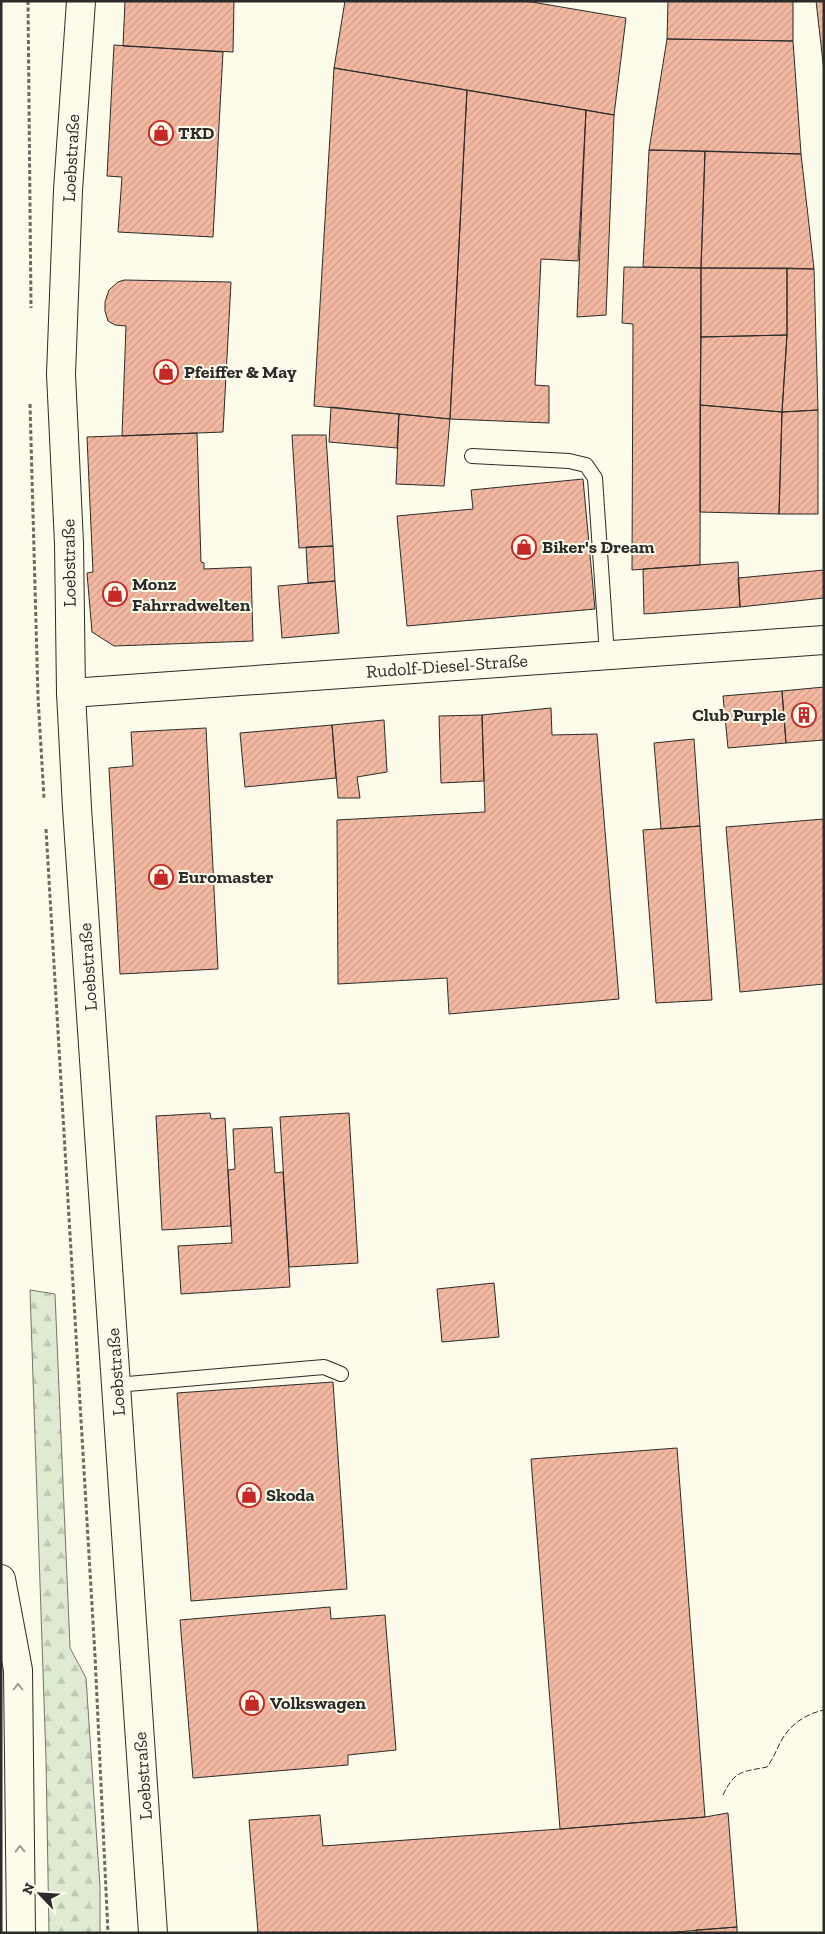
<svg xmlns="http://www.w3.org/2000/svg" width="825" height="1934" font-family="'Zilla Slab',serif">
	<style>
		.forest { fill: url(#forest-firs); stroke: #74746e }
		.building { fill: url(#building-hatch); stroke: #2b2b2b }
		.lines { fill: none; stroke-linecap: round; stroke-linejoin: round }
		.lane-casing { stroke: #2b2b2b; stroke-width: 16 }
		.street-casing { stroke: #2b2b2b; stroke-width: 30 }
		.secondary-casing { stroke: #2b2b2b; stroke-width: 30 }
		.highway-casing { stroke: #2b2b2b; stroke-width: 30 }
		.path { stroke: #6a6964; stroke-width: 3; stroke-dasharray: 4 2.5; stroke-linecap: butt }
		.lane { stroke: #fdfbea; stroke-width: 14 }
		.street { stroke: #fdfbea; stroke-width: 28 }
		.secondary { stroke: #fdfbea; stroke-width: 28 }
		.highway { stroke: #fdfbea; stroke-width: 28 }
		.fence { stroke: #2b2b2b; stroke-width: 1; stroke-dasharray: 6 2.5; stroke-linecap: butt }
		.oneway { stroke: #9e9d94 }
		.labels { text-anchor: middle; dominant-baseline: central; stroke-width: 4; stroke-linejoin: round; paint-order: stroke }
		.poi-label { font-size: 18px; font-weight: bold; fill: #2b2b2b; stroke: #fdfbea; text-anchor: start }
		.street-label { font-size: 18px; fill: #2b2b2b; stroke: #fdfbea }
	</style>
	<defs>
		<pattern id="forest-firs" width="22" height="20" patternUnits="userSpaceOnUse" patternTransform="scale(1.25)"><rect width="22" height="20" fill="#deebd1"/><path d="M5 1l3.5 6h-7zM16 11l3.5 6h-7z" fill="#bfcab4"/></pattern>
		<pattern id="building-hatch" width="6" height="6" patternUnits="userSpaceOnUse" patternTransform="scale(1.25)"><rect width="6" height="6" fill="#f2b8a0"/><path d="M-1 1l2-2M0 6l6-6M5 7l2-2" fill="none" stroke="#d09e8a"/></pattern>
	</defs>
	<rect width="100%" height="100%" fill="#fdfbea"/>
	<path class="forest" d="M30 1290 55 1294 70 1648 86 1678 100 1887V1933H49L46 1759Z"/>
	<path class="building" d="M125 1H234L233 52 123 46Z
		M345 1H526L626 18 614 115 334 68Z
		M668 1H793V41L667 39Z
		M816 1H824V71Z
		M667 39 793 41 801 154 649 150Z
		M114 45 223 52 213 237 118 232 122 177 107 176Z
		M334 68 467 90 450 419 314 406Z
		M467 90 586 110 578 261 541 259 535 385 549 386V423L450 419Z
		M586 110 614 115 606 315 577 317Z
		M649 150 705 151 701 268 643 267Z
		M705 151 801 154 814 269 701 268Z
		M624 267 701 268 700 565 632 570 633 324 622 323Z
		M701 268H787V335L701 337Z
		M787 268 814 269 818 410 782 412 787 335Z
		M124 280 231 282 223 432 122 436 126 326 115 325 108 321 105 311V302L109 290 118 282Z
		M787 335 782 412 700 405 701 337Z
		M700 405 782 412 779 514 700 512Z
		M331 407 399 414 397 448 329 442Z
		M818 410V514H779L782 412Z
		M399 414 450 419 444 486 396 484Z
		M197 433 201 562 204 563V569L251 567 253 641 114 646 92 632 87 573 93 572 87 437Z
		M292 435H326L333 546 299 548Z
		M583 479 595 609 407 626 397 516 473 509 471 490Z
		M333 546 335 581 308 583 306 547Z
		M738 562 740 607 644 614 643 569Z
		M824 570V598L740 607 738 578Z
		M335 581 339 633 282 638 278 586Z
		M824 687V740L786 743 782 691Z
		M782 691 786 743 728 748 723 696Z
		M551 708 552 735 597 734 619 999 449 1014 447 978 338 984 337 820 485 812 482 715Z
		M482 715 484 781 441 783 439 716Z
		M384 720 387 772 357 777 360 798H338L332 725Z
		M332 725 336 778 245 787 240 733Z
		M206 728 218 969 120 974 109 768 133 766 131 732Z
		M694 739 700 826 661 829 654 743Z
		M824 819V984L740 992 726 827Z
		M700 826 712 1000 656 1003 643 830Z
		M210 1113 211 1119 225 1118 231 1226 162 1230 156 1116Z
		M349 1113 358 1263 289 1267 280 1117Z
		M272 1127 275 1173 283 1172 290 1287 181 1294 178 1246 232 1243 228 1170 235 1169 233 1129Z
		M494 1283 499 1337 442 1342 437 1289Z
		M333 1382 347 1589 191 1601 177 1393Z
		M677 1448 705 1817 560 1829 531 1459Z
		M330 1607 331 1619 385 1615 396 1750 348 1755V1765L193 1778 180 1620Z
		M728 1813 737 1927 664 1933H258L249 1820 320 1815 323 1846 560 1829 705 1817Z
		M737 1927V1933H696V1930Z"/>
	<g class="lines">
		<defs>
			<path id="lane" d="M472 456 569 461 586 465 595 478 607 655
				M116 1385 324 1367 341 1374"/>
			<path id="street" d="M71 693 824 640"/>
			<path id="secondary" d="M81 1 68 190 61 374 69 543 71 693 77 808 153 1933"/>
			<path id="highway" d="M1 1579 18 1670 21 1933"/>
		</defs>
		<use href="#lane" class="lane-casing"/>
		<use href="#street" class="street-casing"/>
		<use href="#secondary" class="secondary-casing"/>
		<use href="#highway" class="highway-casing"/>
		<path class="path" d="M28 1 31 308
			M30 404 38 697 44 798
			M46 829 95 1656 108 1933"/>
		<use href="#lane" class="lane"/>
		<use href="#street" class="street"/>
		<use href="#secondary" class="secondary"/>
		<use href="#highway" class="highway"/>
		<path class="fence" d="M723 1795C735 1770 742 1772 767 1767 773 1759 776 1751 780 1743 789 1725 805 1714 824 1710"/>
	</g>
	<defs><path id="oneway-chevron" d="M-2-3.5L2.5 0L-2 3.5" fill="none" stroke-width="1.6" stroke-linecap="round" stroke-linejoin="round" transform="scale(1.25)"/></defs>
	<g class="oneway">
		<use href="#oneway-chevron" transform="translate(18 1687) rotate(-90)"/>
		<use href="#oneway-chevron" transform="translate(20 1849) rotate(-91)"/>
	</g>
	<defs>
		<symbol id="shop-ring" viewBox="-11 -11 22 22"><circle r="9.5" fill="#fdfbea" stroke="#c62828" stroke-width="1.5"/><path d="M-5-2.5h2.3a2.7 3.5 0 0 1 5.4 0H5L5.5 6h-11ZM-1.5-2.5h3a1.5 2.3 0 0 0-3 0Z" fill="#c62828"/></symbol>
		<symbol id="building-ring" viewBox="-11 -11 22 22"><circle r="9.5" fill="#fdfbea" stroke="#c62828" stroke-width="1.5"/><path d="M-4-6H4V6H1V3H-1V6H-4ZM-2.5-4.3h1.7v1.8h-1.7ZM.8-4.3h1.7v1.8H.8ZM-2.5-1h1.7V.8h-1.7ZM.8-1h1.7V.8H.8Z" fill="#c62828"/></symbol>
	</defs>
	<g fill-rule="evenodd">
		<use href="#shop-ring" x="147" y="119" width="28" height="28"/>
		<use href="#shop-ring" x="152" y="358" width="28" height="28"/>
		<use href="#shop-ring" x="510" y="533" width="28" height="28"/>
		<use href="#shop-ring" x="101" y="580" width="28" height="28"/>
		<use href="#building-ring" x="790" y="701" width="28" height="28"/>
		<use href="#shop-ring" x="147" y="863" width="28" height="28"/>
		<use href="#shop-ring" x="235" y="1481" width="28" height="28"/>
		<use href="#shop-ring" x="238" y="1689" width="28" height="28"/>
	</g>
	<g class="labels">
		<g class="poi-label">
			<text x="178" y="133">TKD</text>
			<text x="184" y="372">Pfeiffer &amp; May</text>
			<text x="542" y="547">Biker's Dream</text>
			<text x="132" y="584">Monz<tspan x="132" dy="21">Fahrradwelten</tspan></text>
			<text x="786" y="715" text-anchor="end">Club Purple</text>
			<text x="178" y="877">Euromaster</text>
			<text x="266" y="1495">Skoda</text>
			<text x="270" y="1703">Volkswagen</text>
		</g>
		<g class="street-label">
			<text transform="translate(71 158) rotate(-87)">Loebstraße</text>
			<text transform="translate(69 563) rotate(-91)">Loebstraße</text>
			<text transform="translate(447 666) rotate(-4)">Rudolf-Diesel-Straße</text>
			<text transform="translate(88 967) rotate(-94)">Loebstraße</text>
			<text transform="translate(116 1372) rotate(-94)">Loebstraße</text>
			<text transform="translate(143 1776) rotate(-94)">Loebstraße</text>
		</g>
	</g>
	<rect width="825" height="1934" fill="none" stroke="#2b2b2b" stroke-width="5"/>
	<g transform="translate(40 1894) rotate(295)" stroke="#fdfbea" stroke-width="4" paint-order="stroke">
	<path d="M0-4L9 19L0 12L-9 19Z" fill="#2b2b2b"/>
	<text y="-8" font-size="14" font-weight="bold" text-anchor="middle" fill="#2b2b2b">N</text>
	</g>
</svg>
